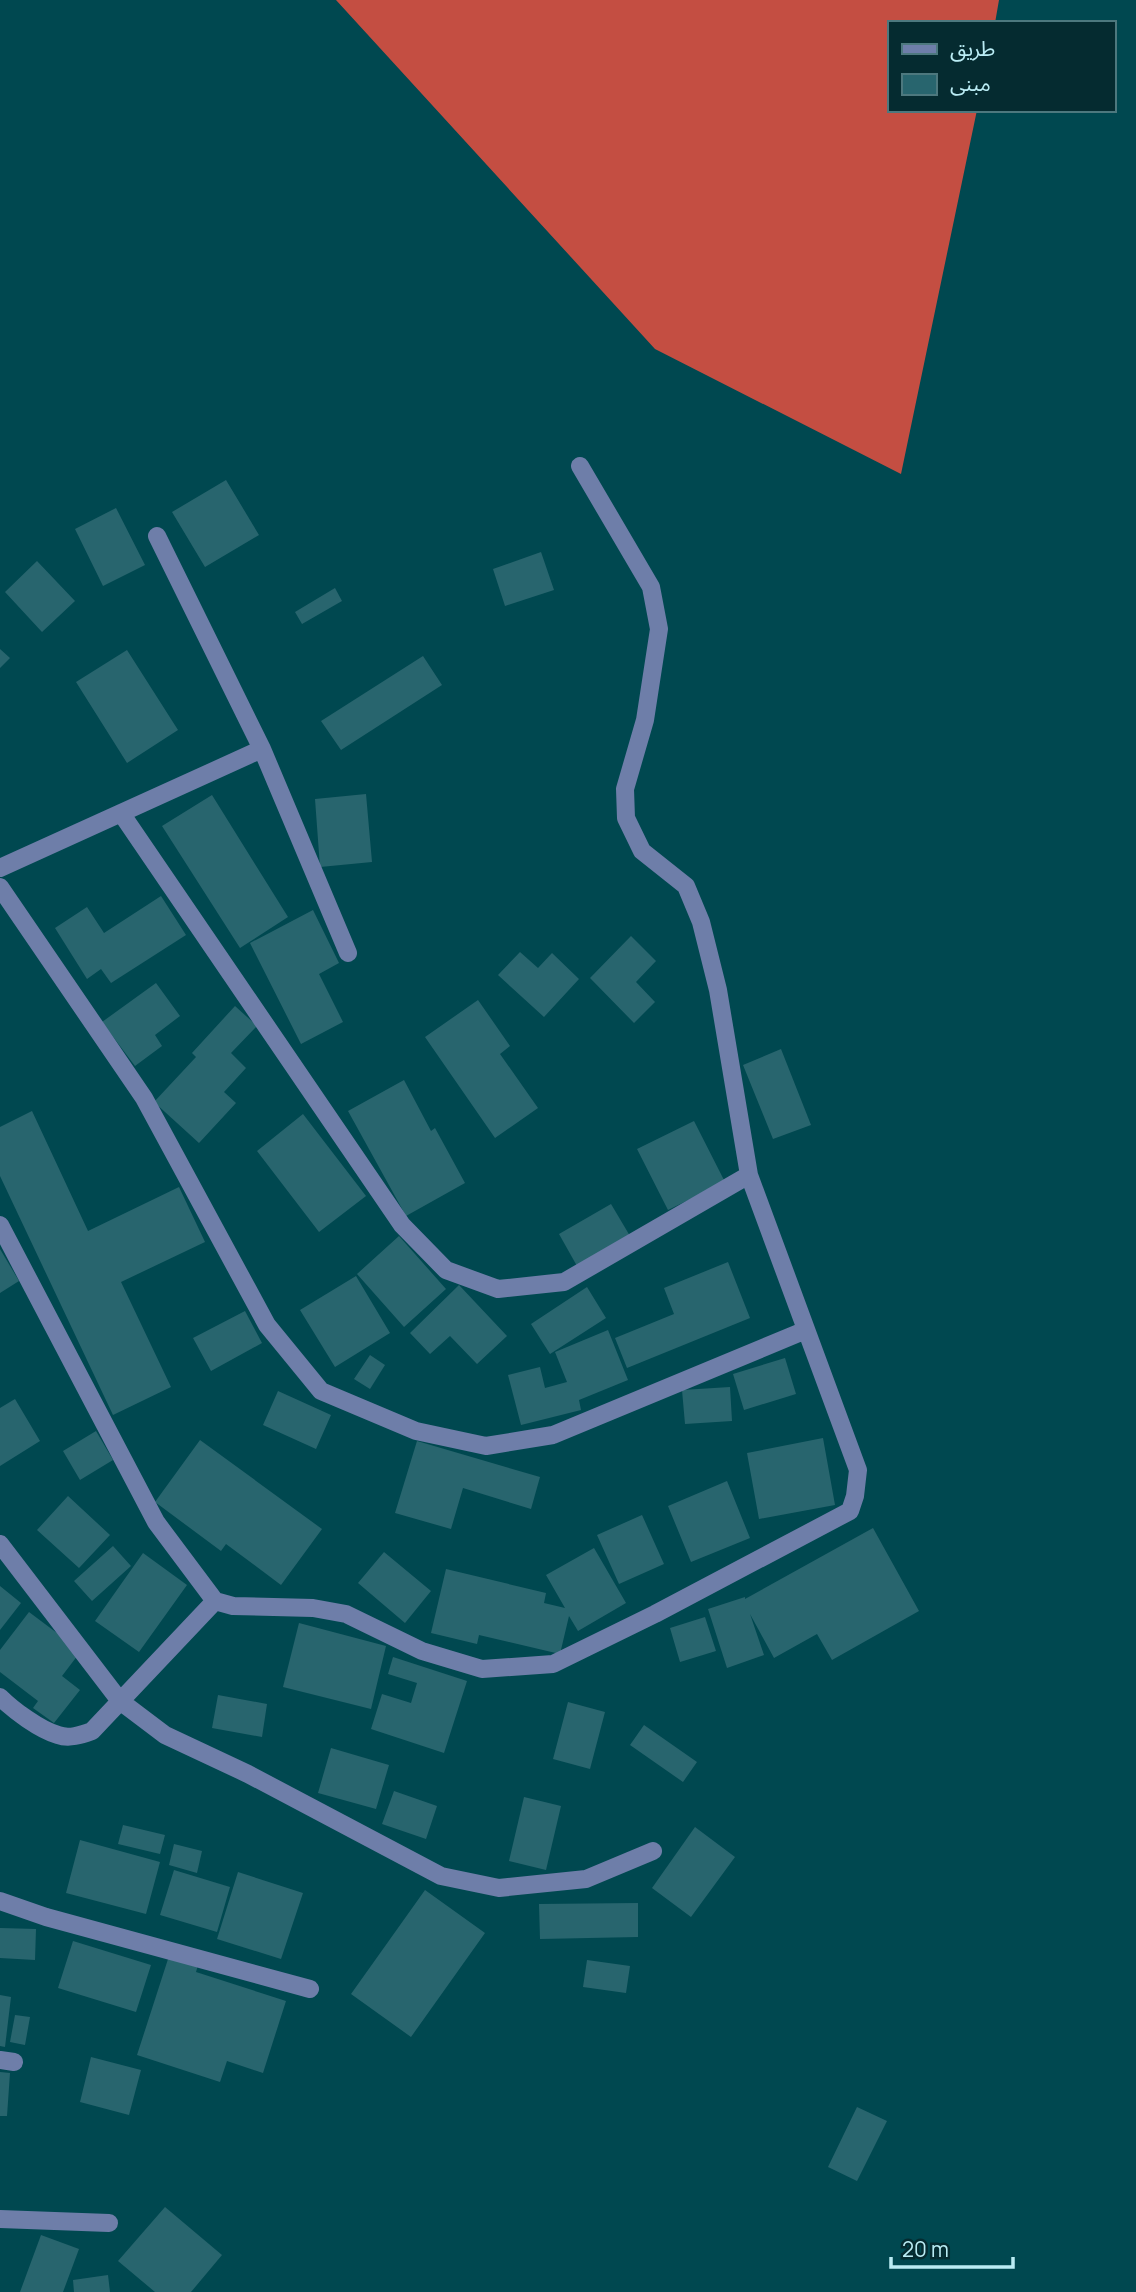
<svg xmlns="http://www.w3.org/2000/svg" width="1136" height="2292" font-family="Manrope,'Noto Sans Arabic',sans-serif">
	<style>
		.forest { fill: #c44e42 }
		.building { fill: #28656e }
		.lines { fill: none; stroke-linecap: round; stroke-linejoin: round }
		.minor { stroke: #6e7ea9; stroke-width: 18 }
	</style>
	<rect width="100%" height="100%" fill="#004850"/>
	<path class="forest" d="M336 0H999L995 23H889V110H977L901 474 655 349Z"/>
	<path class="building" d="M226 480 259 535 205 567 172 512Z
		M116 508 145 565 103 586 75 529Z
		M541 552 554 590 505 606 493 569Z
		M37 561 75 601 42 632 5 592Z
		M335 588 342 601 302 624 295 612Z
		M0 649 10 658 0 668Z
		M127 650 178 730 127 763 76 682Z
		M423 656 442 685 341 750 321 721Z
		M366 794 372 862 320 867 315 799Z
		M212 795 288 917 240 948 162 826Z
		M161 896 186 935 111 983 101 969 87 979 55 928 87 907 104 933Z
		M313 910 339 963 319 974 343 1022 301 1044 250 943Z
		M631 936 656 961 636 982 655 1002 634 1023 590 978Z
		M520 952 538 968 552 953 579 979 544 1017 498 975Z
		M156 983 180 1016 155 1035 162 1046 135 1066 102 1022Z
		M478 1000 510 1046 500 1054 538 1108 495 1138 425 1037Z
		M235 1006 257 1026 231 1053 246 1068 224 1092 236 1103 199 1143 154 1102 196 1057 192 1053Z
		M781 1049 811 1125 773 1139 743 1065Z
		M404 1080 431 1131 435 1128 465 1183 406 1216 348 1111Z
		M32 1111 88 1231 179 1187 205 1242 121 1282 171 1387 113 1415 0 1176V1127Z
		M303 1114 366 1196 319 1232 257 1151Z
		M694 1121 725 1182 668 1210 637 1149Z
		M611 1204 630 1236 577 1266 559 1234Z
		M399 1236 446 1289 404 1327 357 1274Z
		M0 1249 19 1281 0 1293Z
		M728 1262 750 1318 627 1368 615 1338 674 1314 664 1288Z
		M356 1276 390 1333 335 1367 300 1310Z
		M459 1285 507 1336 477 1364 450 1336 430 1354 410 1333Z
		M587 1287 606 1318 550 1354 531 1324Z
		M245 1311 262 1343 211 1371 193 1338Z
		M608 1330 628 1380 579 1400 581 1410 521 1425 508 1375 540 1367 545 1388 567 1382 555 1352Z
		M370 1355 385 1365 370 1389 354 1379Z
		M785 1358 796 1394 744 1410 733 1374Z
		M730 1387 732 1421 685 1424 682 1390Z
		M278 1391 331 1415 316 1449 263 1425Z
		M15 1399 40 1441 0 1466V1408Z
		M96 1431 113 1460 80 1480 63 1451Z
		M823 1438 835 1505 759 1519 747 1453Z
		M200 1440 322 1529 281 1585 226 1544 221 1551 155 1502Z
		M417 1441 540 1477 531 1509 463 1488 451 1529 395 1513Z
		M727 1481 750 1538 691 1562 668 1506Z
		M68 1496 110 1535 79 1568 37 1530Z
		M642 1515 664 1564 619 1584 597 1535Z
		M873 1528 919 1611 832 1660 817 1634 774 1658 750 1614 764 1655 727 1668 708 1609 745 1597V1599Z
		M113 1546 131 1566 92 1601 74 1581Z
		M594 1548 626 1603 578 1631 569 1616 560 1654 479 1635 477 1644 431 1633 446 1569 546 1593 544 1603 565 1608 546 1575Z
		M384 1552 431 1591 405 1623 358 1583Z
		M143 1553 187 1585 139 1652 95 1621Z
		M0 1586 21 1603 0 1630Z
		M29 1612 81 1651 62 1676 80 1690 54 1723 33 1708 38 1701 0 1672V1650Z
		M705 1617 716 1651 680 1662 670 1628Z
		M299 1623 386 1646 371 1709 283 1687Z
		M393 1657 467 1681 444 1753 371 1729 382 1694 411 1703 417 1683 388 1674Z
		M218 1695 267 1704 262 1737 212 1728Z
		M568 1702 605 1712 590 1769 553 1759Z
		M644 1725 697 1762 683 1782 630 1745Z
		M331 1748 389 1765 376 1809 318 1793Z
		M394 1791 437 1806 426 1839 382 1824Z
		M524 1797 561 1806 546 1870 509 1861Z
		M123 1825 165 1835 160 1854 118 1844Z
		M695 1827 735 1857 691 1917 652 1888Z
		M80 1840 160 1862 146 1914 66 1893Z
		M174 1844 202 1851 197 1873 169 1865Z
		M174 1870 230 1887 217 1932 160 1915Z
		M238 1872 303 1893 281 1959 217 1939Z
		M425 1890 485 1933 411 2037 351 1994Z
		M638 1903V1937L540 1939 539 1904Z
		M0 1928 36 1929 35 1960 0 1958Z
		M73 1941 151 1965 136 2012 58 1988Z
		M169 1956 198 1965 196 1972 286 2001 263 2073 227 2061 220 2082 137 2055Z
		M587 1960 630 1966 626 1993 583 1987Z
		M0 1995 11 1997 5 2047 0 2046Z
		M15 2015 30 2017 25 2045 10 2042Z
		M91 2057 141 2070 129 2115 80 2102Z
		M0 2072 10 2073 7 2116H0Z
		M857 2107 887 2121 857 2181 828 2167Z
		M165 2207 222 2255 191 2292H155L118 2261Z
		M41 2235 79 2249 63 2292H20Z
		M108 2275 110 2292H74L73 2280Z"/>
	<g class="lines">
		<path class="minor" d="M157 536 262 749 348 953
			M121 813 402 1225 446 1270 498 1289 564 1282 749 1175
			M0 868 262 749
			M0 887 144 1098 267 1325 321 1391 416 1431 486 1446 553 1435 806 1330
			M0 1225 156 1522 215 1601 233 1606 313 1608 346 1614 422 1651 482 1669 553 1664 655 1614 850 1511 855 1496 858 1470 749 1175 718 990 701 922 686 886 642 851 626 818 625 789 645 720 659 629 651 587 580 466
			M0 1544 120 1701 165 1735 248 1774 441 1876 499 1888 586 1879 653 1851
			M0 1697C13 1710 40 1730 58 1735 69 1739 81 1735 92 1731L215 1601
			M0 1901 46 1917 310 1989
			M0 2060 14 2062
			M0 2219 109 2223"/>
	</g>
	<rect x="888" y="21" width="228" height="91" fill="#052b30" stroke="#4d787e" stroke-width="2"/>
	<rect x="902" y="44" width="35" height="10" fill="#6e7ea9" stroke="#4d787e" stroke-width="2"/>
	<text x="950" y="56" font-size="21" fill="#baecf4">طريق</text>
	<rect x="902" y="74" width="35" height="21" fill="#28656e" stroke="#4d787e" stroke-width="2"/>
	<text x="950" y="91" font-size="21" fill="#baecf4">مبنى</text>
	<path d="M891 2257v10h122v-10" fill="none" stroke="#baecf4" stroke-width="3.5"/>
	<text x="902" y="2257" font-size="21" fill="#baecf4" stroke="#052b30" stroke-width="5" paint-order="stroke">20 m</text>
</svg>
